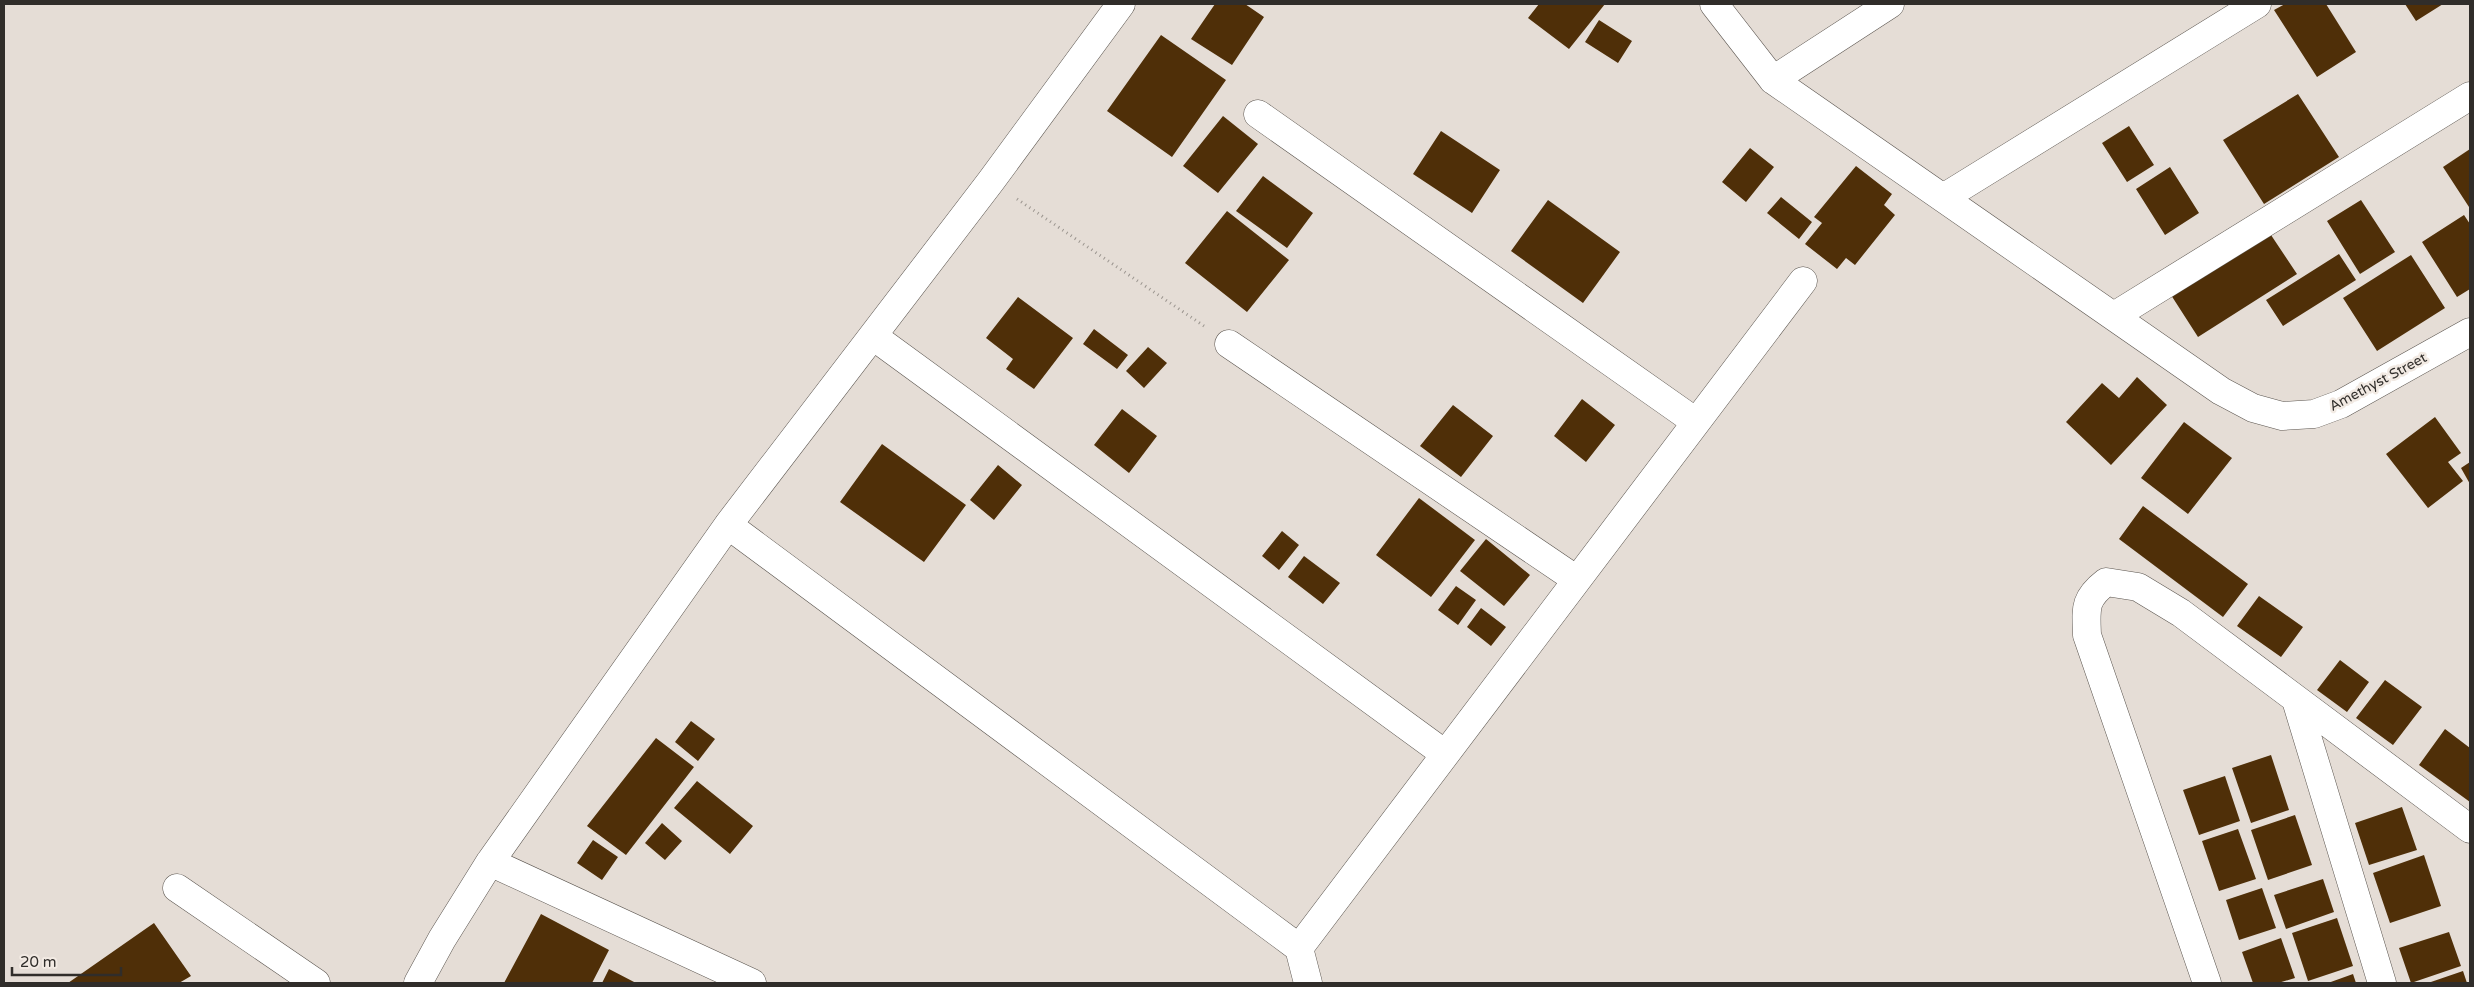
<svg xmlns="http://www.w3.org/2000/svg" width="2474" height="987" font-family="'Varela Round',sans-serif">
	<style>
		.building { fill: #4f2f08 }
		.lines { fill: none; stroke-linecap: round; stroke-linejoin: round }
		.minor-casing { stroke: #5c5650; stroke-width: 29 }
		.path { stroke: #9b958f; stroke-width: 3; stroke-dasharray: 1 4; stroke-linecap: butt }
		.minor { stroke: #fff; stroke-width: 28 }
		.labels { text-anchor: middle; dominant-baseline: central; stroke-width: 5; stroke-linejoin: round; paint-order: stroke }
		.street-label { font-size: 14px; fill: #302d2a; stroke: #f2eae3 }
	</style>
	<rect width="100%" height="100%" fill="#e5ddd6"/>
	<path class="building" d="M1215 4H1245L1264 17 1232 65 1191 39Z
		M1539 4H1605L1569 49 1528 18Z
		M2285 4H2326L2356 52 2317 77 2274 10Z
		M2405 4H2443L2416 21Z
		M1599 20 1632 41 1618 63 1585 42Z
		M1161 35 1226 80 1172 157 1107 111Z
		M2298 94 2339 157 2264 204 2223 140Z
		M1223 116 1258 144 1218 193 1183 166Z
		M2129 126 2154 165 2127 182 2102 143Z
		M1441 131 1500 170 1472 213 1413 174Z
		M1750 148 1774 167 1746 202 1722 182Z
		M2470 149V206L2469 207 2443 167Z
		M1856 166 1892 194 1884 205 1895 215 1855 265 1846 258 1837 269 1805 244 1822 223 1814 217Z
		M2170 167 2199 213 2165 235 2136 189Z
		M1263 176 1313 213 1287 248 1236 211Z
		M1781 197 1812 222 1799 239 1767 213Z
		M1548 200 1620 252 1583 303 1511 251Z
		M2361 200 2395 252 2360 274 2327 221Z
		M1227 211 1289 260 1247 312 1185 263Z
		M2464 215 2470 224V289L2457 297 2422 242Z
		M2269 232 2297 274 2198 337 2171 295Z
		M2339 254 2356 280 2283 326 2266 300Z
		M2411 255 2445 308 2377 351 2343 298Z
		M1018 297 1073 338 1034 389 1006 369 1013 359 986 338Z
		M1094 329 1128 355 1117 369 1083 344Z
		M1148 347 1167 363 1144 388 1126 371Z
		M2137 377 2167 405 2111 465 2066 422 2102 383 2119 398Z
		M1582 399 1615 425 1586 462 1554 436Z
		M1453 405 1493 436 1461 477 1420 446Z
		M1122 409 1157 436 1129 473 1094 445Z
		M2435 417 2461 453 2448 462 2463 481 2428 508 2386 454Z
		M2184 422 2232 458 2188 514 2141 478Z
		M882 444 966 505 924 562 840 502Z
		M2470 462V484L2461 468Z
		M998 465 1022 485 994 520 970 500Z
		M1419 498 1475 540 1431 597 1376 555Z
		M2143 506 2248 584 2223 617 2119 539Z
		M1282 531 1299 545 1279 570 1262 556Z
		M1486 539 1530 575 1504 606 1460 571Z
		M1304 556 1340 583 1323 604 1288 577Z
		M1456 586 1476 600 1458 625 1438 610Z
		M2259 596 2303 627 2281 657 2237 626Z
		M1481 608 1506 627 1491 646 1467 627Z
		M2340 660 2369 682 2347 712 2317 690Z
		M2385 680 2422 707 2393 745 2356 718Z
		M691 721 715 739 698 761 675 742Z
		M2445 729 2470 748V802L2419 765Z
		M656 738 694 767 626 855 587 826Z
		M2271 755 2289 810 2251 823 2232 768Z
		M2225 776 2240 821 2199 835 2183 790Z
		M697 781 753 826 730 854 674 808Z
		M2402 807 2417 850 2369 865 2355 823Z
		M2295 815 2312 865 2268 880 2251 830Z
		M662 823 682 841 665 860 645 843Z
		M2238 829 2256 879 2219 891 2202 841Z
		M593 840 618 857 602 880 577 863Z
		M2424 855 2441 906 2390 923 2373 873Z
		M2323 879 2334 912 2286 929 2274 895Z
		M2262 888 2276 928 2239 940 2226 900Z
		M541 914 609 950 592 983H504Z
		M2337 918 2353 966 2308 981 2292 933Z
		M154 923 191 976 179 983H68Z
		M2449 932 2461 966 2411 983 2399 948Z
		M2281 938 2295 978 2278 983H2253L2242 952Z
		M609 969 636 983H602Z
		M2463 971 2467 983H2428Z
		M2353 974 2356 983H2328Z"/>
	<g class="lines">
		<defs>
			<path id="minor" d="M1714 4 1773 80 2221 391 2253 408 2282 416 2314 414 2341 404 2470 332
				M1773 80 1890 4
				M1258 114 1696 422
				M1943 198 2257 4
				M2114 316 2470 96
				M873 336 1445 754
				M1229 344 1577 580
				M728 525 1299 948 1308 983
				M2296 700 2382 983
				M490 862 752 983
				M177 888 316 983
				M1299 948 1803 281
				M418 983 442 939 490 862 728 525 991 181 1121 4
				M2207 983 2087 635C2086 608 2084 599 2106 582L2138 587 2181 613 2470 829"/>
		</defs>
		<use href="#minor" class="minor-casing"/>
		<path class="path" d="M1017 199 1204 326"/>
		<use href="#minor" class="minor"/>
	</g>
	<g class="labels">
		<g class="street-label">
			<text transform="translate(2378 382) rotate(-28)">Amethyst Street</text>
		</g>
	</g>
	<rect width="2474" height="987" fill="none" stroke="#302d2a" stroke-width="10"/>
	<path d="M12 967v8h109v-8" fill="none" stroke="#302d2a" stroke-width="2.5"/>
	<text x="20" y="967" font-size="15" fill="#302d2a" stroke="#f2eae3" stroke-width="4" paint-order="stroke">20 m</text>
</svg>
